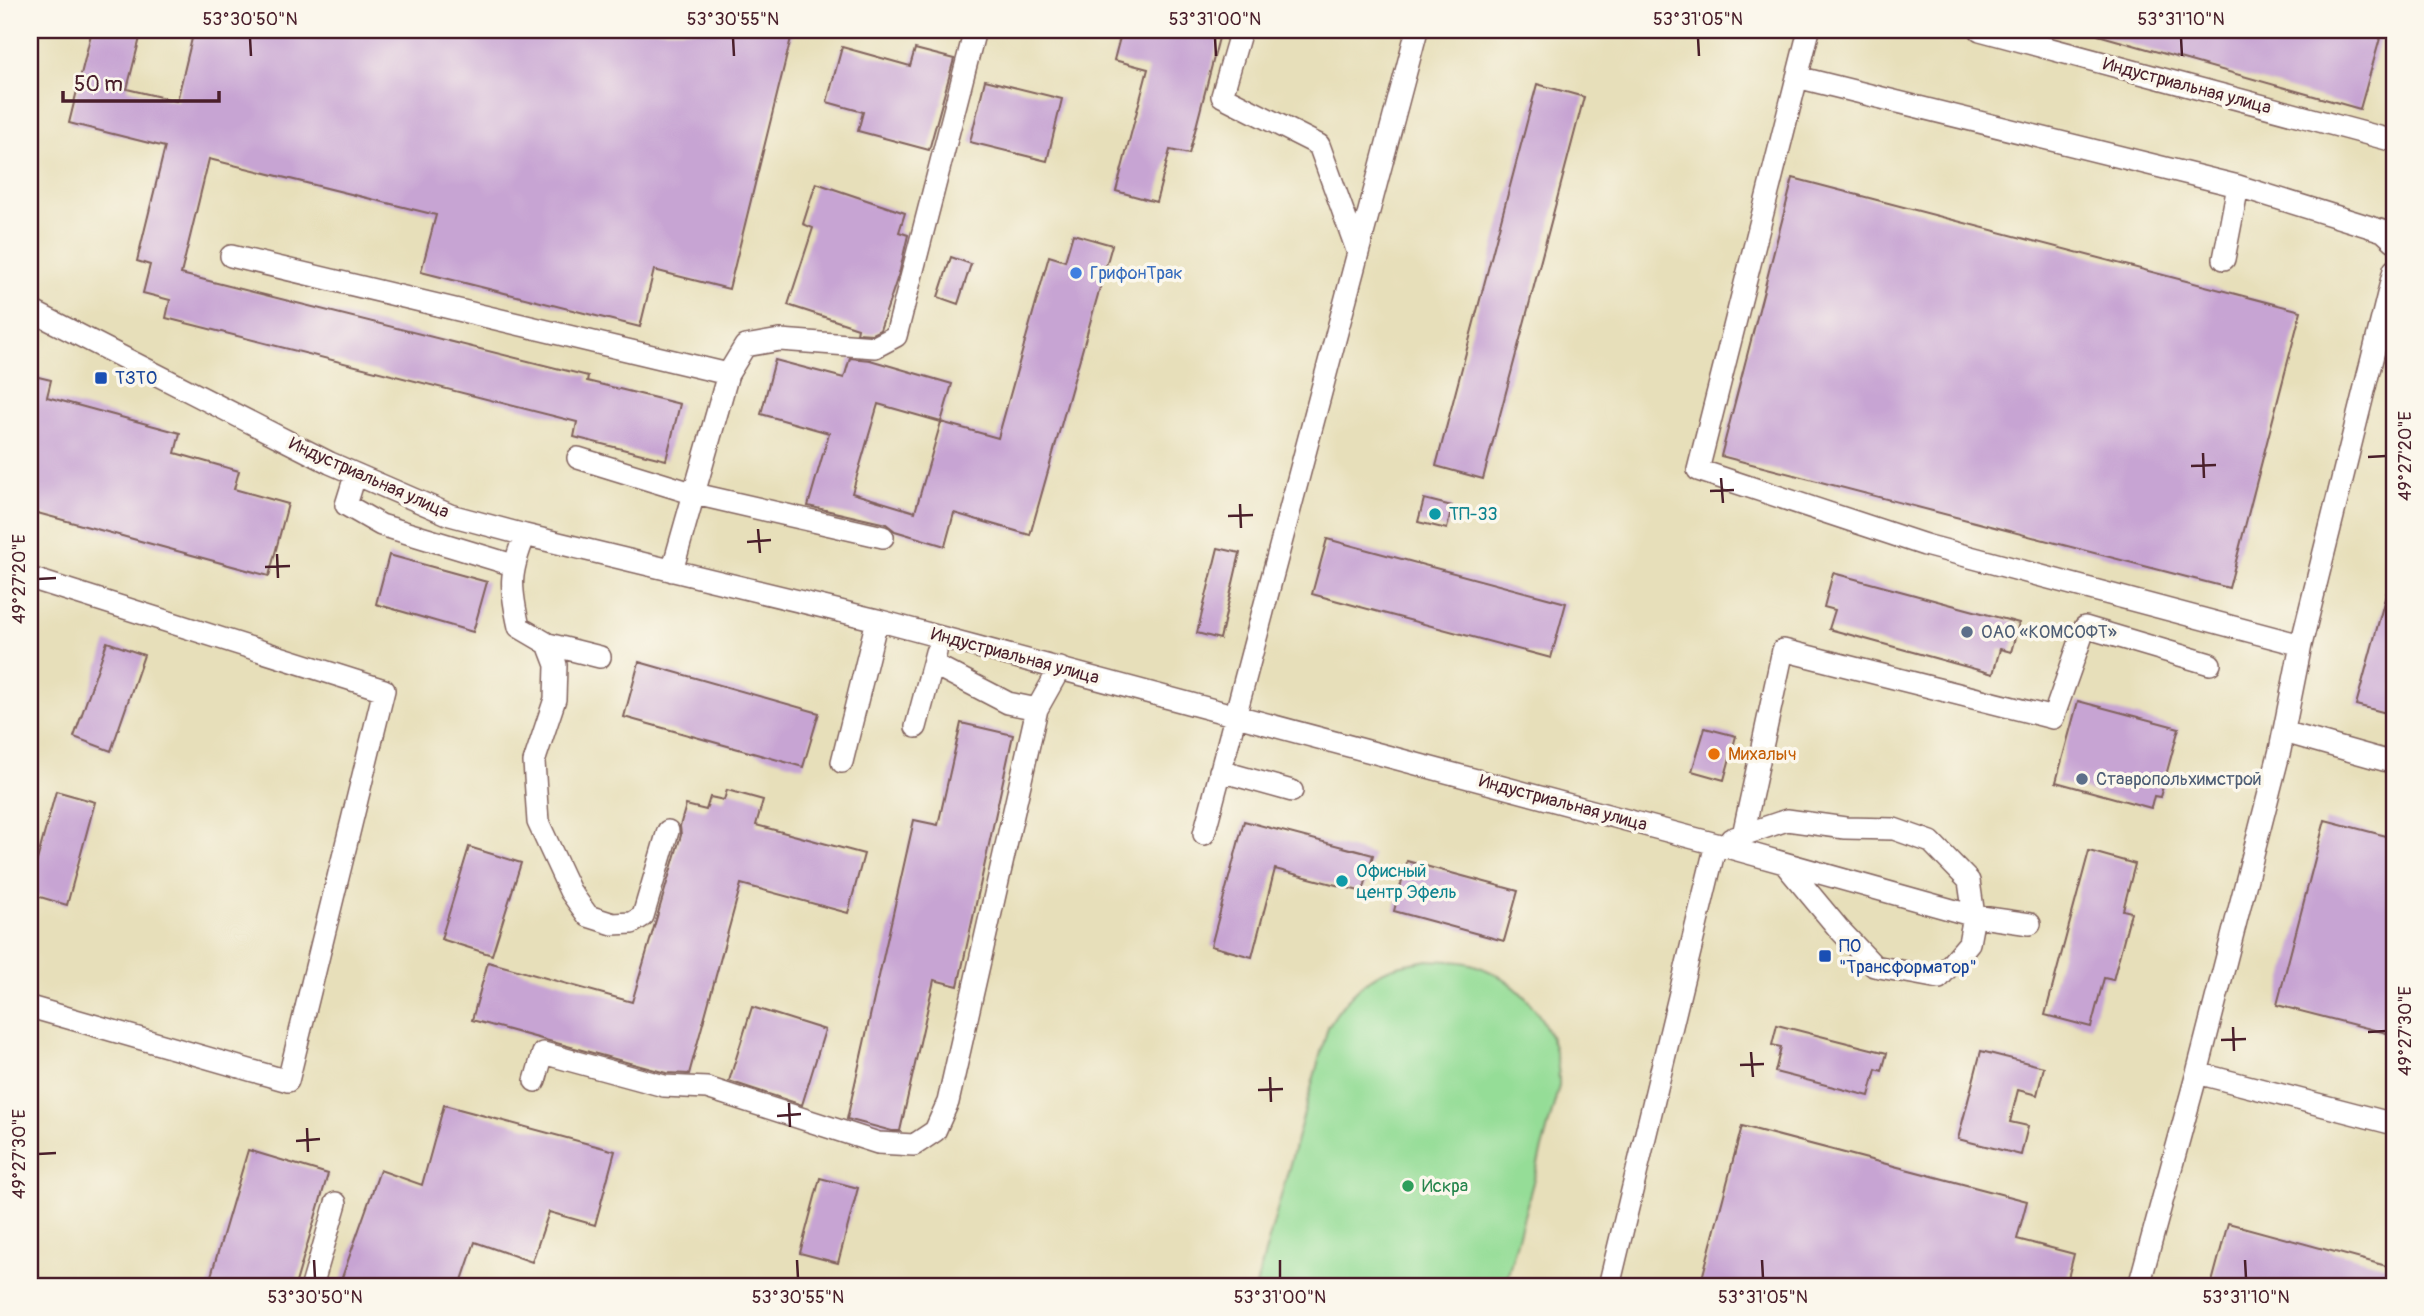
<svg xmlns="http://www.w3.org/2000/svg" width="2424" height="1316" font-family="Pangolin,sans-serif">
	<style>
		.green { fill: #95dd97; stroke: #707e61; stroke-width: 2 }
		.building { fill: #c7a4d3; fill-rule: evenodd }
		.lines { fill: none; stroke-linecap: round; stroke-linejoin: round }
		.minor-casing { stroke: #81625d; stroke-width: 24 }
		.minor { stroke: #fff; stroke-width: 21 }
		.ticks { fill: none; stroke: #4a1f2b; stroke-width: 2.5 }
		.shop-dot { fill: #3f7fe0; stroke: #fbf7ec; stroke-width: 2.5 }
		.transit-dot { fill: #1a4fb4; stroke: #fbf7ec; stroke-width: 2.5 }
		.culture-dot { fill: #0f9aa8; stroke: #fbf7ec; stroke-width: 2.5 }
		.service-dot { fill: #5c6f8a; stroke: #fbf7ec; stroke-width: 2.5 }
		.food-dot { fill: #e8710a; stroke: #fbf7ec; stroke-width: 2.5 }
		.leisure-dot { fill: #2e9e5b; stroke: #fbf7ec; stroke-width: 2.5 }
		.labels { text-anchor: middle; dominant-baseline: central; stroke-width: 7; stroke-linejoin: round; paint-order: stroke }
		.street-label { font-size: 18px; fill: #4a1f2b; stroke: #fbf7ec }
		.shop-label { font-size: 18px; fill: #366cbe; stroke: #fbf7ec; text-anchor: start }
		.transit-label { font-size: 18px; fill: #164399; stroke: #fbf7ec; text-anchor: start }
		.culture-label { font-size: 18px; fill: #0d838f; stroke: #fbf7ec; text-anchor: start }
		.service-label { font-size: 18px; fill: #4e5e75; stroke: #fbf7ec; text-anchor: start }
		.food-label { font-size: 18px; fill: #c56008; stroke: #fbf7ec; text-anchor: start }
		.leisure-label { font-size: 18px; fill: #27864d; stroke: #fbf7ec; text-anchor: start }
		.neatline { fill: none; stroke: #4a1f2b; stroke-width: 2.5 }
		.ticks-label { font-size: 18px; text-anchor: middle; fill: #4a1f2b }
	</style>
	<rect width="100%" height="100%" fill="#fbf7ec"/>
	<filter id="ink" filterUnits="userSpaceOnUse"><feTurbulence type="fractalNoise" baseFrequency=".0143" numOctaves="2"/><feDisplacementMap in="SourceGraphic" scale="14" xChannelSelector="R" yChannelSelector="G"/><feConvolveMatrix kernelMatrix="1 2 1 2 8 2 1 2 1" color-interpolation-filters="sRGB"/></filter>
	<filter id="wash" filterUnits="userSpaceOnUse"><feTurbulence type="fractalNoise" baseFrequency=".00686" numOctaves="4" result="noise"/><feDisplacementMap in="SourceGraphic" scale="28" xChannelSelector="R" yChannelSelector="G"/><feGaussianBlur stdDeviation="1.57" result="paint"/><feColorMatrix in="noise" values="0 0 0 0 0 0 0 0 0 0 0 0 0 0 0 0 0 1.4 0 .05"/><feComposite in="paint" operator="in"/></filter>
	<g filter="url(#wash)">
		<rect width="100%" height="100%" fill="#e7dfba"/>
		<path class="green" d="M1428 960C1442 961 1457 960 1471 964 1526 981 1560 1031 1559 1086L1505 1286H1256L1328 1027C1340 1005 1362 980 1386 970 1399 964 1414 963 1428 960Z"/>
		<g id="blocks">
			<path class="building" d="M92 30H142L127 89 177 101 194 30H793L729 289 654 270 640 327 421 272 436 215 209 159 181 274 588 376 587 381 680 404 666 460 574 437 577 422 166 318 170 300 143 293 150 265 137 261 165 147 69 123Z
				M1122 30H1221L1189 154 1170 150 1156 202 1116 191 1148 69 1114 60Z
				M2099 30H2364L2381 35 2360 109 2098 35Z
				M842 47 910 66 915 49 954 59 929 150 858 131 863 112 827 102Z
				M985 80 1062 99 1047 161 970 142Z
				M1537 84 1584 97 1483 479 1436 466Z
				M1793 178 2301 311 2229 588 1721 456Z
				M816 183 905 213 899 232 908 235 900 270 880 330 872 334 857 333 858 328 788 305 813 228 803 224Z
				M1073 234 1112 245 1030 535 954 513 945 546 895 531 886 524 808 506 829 433 761 414 775 360 844 378 850 358 870 360 952 384 941 422 998 438 1049 256 1065 261ZM878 404 941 422 915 512 852 493Z
				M951 257 971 264 958 304 938 297Z
				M30 375 51 380 47 397 180 433 175 453 239 471 234 489 288 504 269 576 30 511Z
				M1424 499 1452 506 1447 529 1418 522Z
				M1327 539 1566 603 1551 658 1312 594Z
				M1218 548 1240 553 1220 639 1197 633Z
				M389 555 487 582 473 632 376 604Z
				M1833 573 2019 623 2011 652 2000 649 1993 674 1829 629 1835 610 1824 607Z
				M2389 584 2394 585V715L2356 705Z
				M107 642 144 655 111 751 74 737Z
				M639 662 819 713 803 767 624 717Z
				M2078 701 2179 728 2160 797 2154 796 2151 808 2056 782Z
				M961 723 1013 735 958 986 934 980 900 1131H892L847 1119 914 820 938 825Z
				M1705 728 1736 736 1724 780 1692 771Z
				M727 790 763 800 756 825 864 854 848 913 741 884 689 1074 666 1073 472 1020 488 962 632 1002 681 835 680 826 686 805 706 810 710 797 724 800Z
				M56 791 95 802 67 905 30 894V886Z
				M2325 820 2394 838V1035L2277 1005Z
				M1244 821 1373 855 1363 892 1275 869 1252 957 1211 946Z
				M469 847 521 863 492 955 441 939Z
				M2089 851 2135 864 2123 910 2131 912 2113 980 2104 978 2091 1027 2045 1015Z
				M1407 861 1518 891 1504 941 1394 911Z
				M752 1007 825 1030 802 1105 729 1081Z
				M1777 1025 1887 1053 1882 1071 1876 1069 1869 1096 1775 1072 1781 1047 1772 1045Z
				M1981 1051 2044 1067 2037 1095 2018 1090 2010 1122 2028 1126 2021 1155 1958 1139Z
				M444 1105 615 1151 595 1225 549 1212 532 1262 475 1242 460 1286H339L380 1170 422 1185Z
				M1742 1126 2027 1201 2017 1239 2074 1254 2066 1286H1700Z
				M248 1150 328 1174 295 1286H208Z
				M820 1178 858 1188 838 1263 800 1253Z
				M2228 1223 2394 1268V1286H2211Z"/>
		</g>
	</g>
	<g filter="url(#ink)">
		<use href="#blocks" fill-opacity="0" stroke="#81625d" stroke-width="2"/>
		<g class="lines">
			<defs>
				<path id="minor" d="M1241 30 1222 96 1319 145 1358 253
					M1809 30 1698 470 1925 545 2301 645 2280 750 2197 1073 2394 1124
					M1980 30 2394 141
					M1797 77 2238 186 2224 259
					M2238 186 2383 231 2394 241
					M231 256 728 374
					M30 310 330 463 450 515 525 535 877 620 1716 844 1974 916 2030 924
					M578 458 695 494 883 537
					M355 476 346 505 381 525 513 565
					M525 535C509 574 510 586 519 627L548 644 556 665 555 699 534 762 538 822 570 891 588 916 613 924 632 923 643 916 668 831
					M672 571 728 374 745 346 780 340 875 347 896 336 975 30
					M30 578 384 690 288 1081 30 1007
					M548 644 600 657
					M2301 645 2394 270
					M933 664 1008 703 1037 709
					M916 727 936 652
					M2284 732 2394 763
					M842 762 877 620
					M1220 771 1292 791
					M1204 834 1417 30
					M1743 835 1783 650 2053 718 2085 627 2210 664
					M1731 839 1787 820 1845 828 1894 829 1931 842 1969 881 1974 916 1969 943 1939 978 1874 966 1838 928 1784 863
					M535 1081 543 1053 664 1086 707 1088 878 1143 914 1145 935 1131 948 1102 1037 709 1060 668
					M312 1286 336 1203
					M1609 1286 1716 844
					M2139 1286 2197 1073"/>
			</defs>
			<use href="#minor" class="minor-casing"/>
			<use href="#minor" class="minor"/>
		</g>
	</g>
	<path class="ticks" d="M250 38 251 56M733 38 734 56M1215 38 1216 56M1698 38 1699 56M2181 38 2182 56M2203 453 2204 478M2368 457 2386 456M2191 466 2216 465M1721 478 1723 503M1710 491 1734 490M1240 504 1241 528M1228 516 1253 515M758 529 760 553M747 542 771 540M277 554 278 578M265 567 290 566M38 579 56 578M2233 1027 2234 1051M2368 1032 2386 1031M2221 1040 2246 1039M1751 1052 1753 1077M1740 1065 1764 1064M1270 1077 1271 1102M1258 1090 1283 1089M789 1103 790 1127M777 1116 801 1114M307 1128 308 1152M296 1141 320 1139M38 1154 56 1153M314 1260 315 1278M797 1260 798 1278M1280 1260V1278M1762 1260 1763 1278M2245 1260 2246 1278"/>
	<circle class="shop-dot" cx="1076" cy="273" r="7"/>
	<g class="transit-dot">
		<rect x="94" y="371" width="14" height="14" rx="3.5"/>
		<rect x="1818" y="949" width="14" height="14" rx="3.5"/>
	</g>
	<g class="culture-dot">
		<circle cx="1435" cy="514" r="7"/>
		<circle cx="1342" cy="881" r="7"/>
	</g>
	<g class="service-dot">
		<circle cx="1967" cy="632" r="7"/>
		<circle cx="2082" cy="779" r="7"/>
	</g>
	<circle class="food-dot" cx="1714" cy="754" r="7"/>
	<circle class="leisure-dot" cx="1408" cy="1186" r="7"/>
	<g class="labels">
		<g class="street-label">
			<text transform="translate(2187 86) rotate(15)">Индустриальная улица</text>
			<text transform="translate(369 478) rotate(24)">Индустриальная улица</text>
			<text transform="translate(1015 656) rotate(15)">Индустриальная улица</text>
			<text transform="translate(1563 803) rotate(15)">Индустриальная улица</text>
		</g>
		<g class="shop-label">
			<text x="1090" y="273">ГрифонТрак</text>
		</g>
		<g class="transit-label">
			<text x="115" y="378">ТЗТО</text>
			<text x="1839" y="946">ПО<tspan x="1839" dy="21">"Трансформатор"</tspan></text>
		</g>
		<g class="culture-label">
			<text x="1449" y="514">ТП-33</text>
			<text x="1356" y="871">Офисный<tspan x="1356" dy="21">центр Эфель</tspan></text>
		</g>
		<g class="service-label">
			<text x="1981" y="632">ОАО «КОМСОФТ»</text>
			<text x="2096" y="779">Ставропольхимстрой</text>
		</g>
		<g class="food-label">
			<text x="1728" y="754">Михалыч</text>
		</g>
		<g class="leisure-label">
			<text x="1422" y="1186">Искра</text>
		</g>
	</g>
	<rect width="2424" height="1316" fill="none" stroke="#fbf7ec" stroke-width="77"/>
	<path d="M63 91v10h156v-10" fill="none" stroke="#4a1f2b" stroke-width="3.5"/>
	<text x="74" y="91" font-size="21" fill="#4a1f2b" stroke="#fbf7ec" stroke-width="5" paint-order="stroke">50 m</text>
	<rect x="38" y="38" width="2348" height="1240" class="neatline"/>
	<g class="ticks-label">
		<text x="250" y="25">53°30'50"N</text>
		<text x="733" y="25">53°30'55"N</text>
		<text x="1215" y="25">53°31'00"N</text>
		<text x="1698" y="25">53°31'05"N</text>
		<text x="2181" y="25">53°31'10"N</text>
		<text transform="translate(2405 456) rotate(-90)" y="6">49°27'20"E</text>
		<text transform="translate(19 579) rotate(-90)" y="6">49°27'20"E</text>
		<text transform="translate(2405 1031) rotate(-90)" y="6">49°27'30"E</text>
		<text transform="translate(19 1154) rotate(-90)" y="6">49°27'30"E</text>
		<text x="315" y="1303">53°30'50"N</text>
		<text x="798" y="1303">53°30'55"N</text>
		<text x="1280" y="1303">53°31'00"N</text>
		<text x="1763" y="1303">53°31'05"N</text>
		<text x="2246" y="1303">53°31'10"N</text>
	</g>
</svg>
